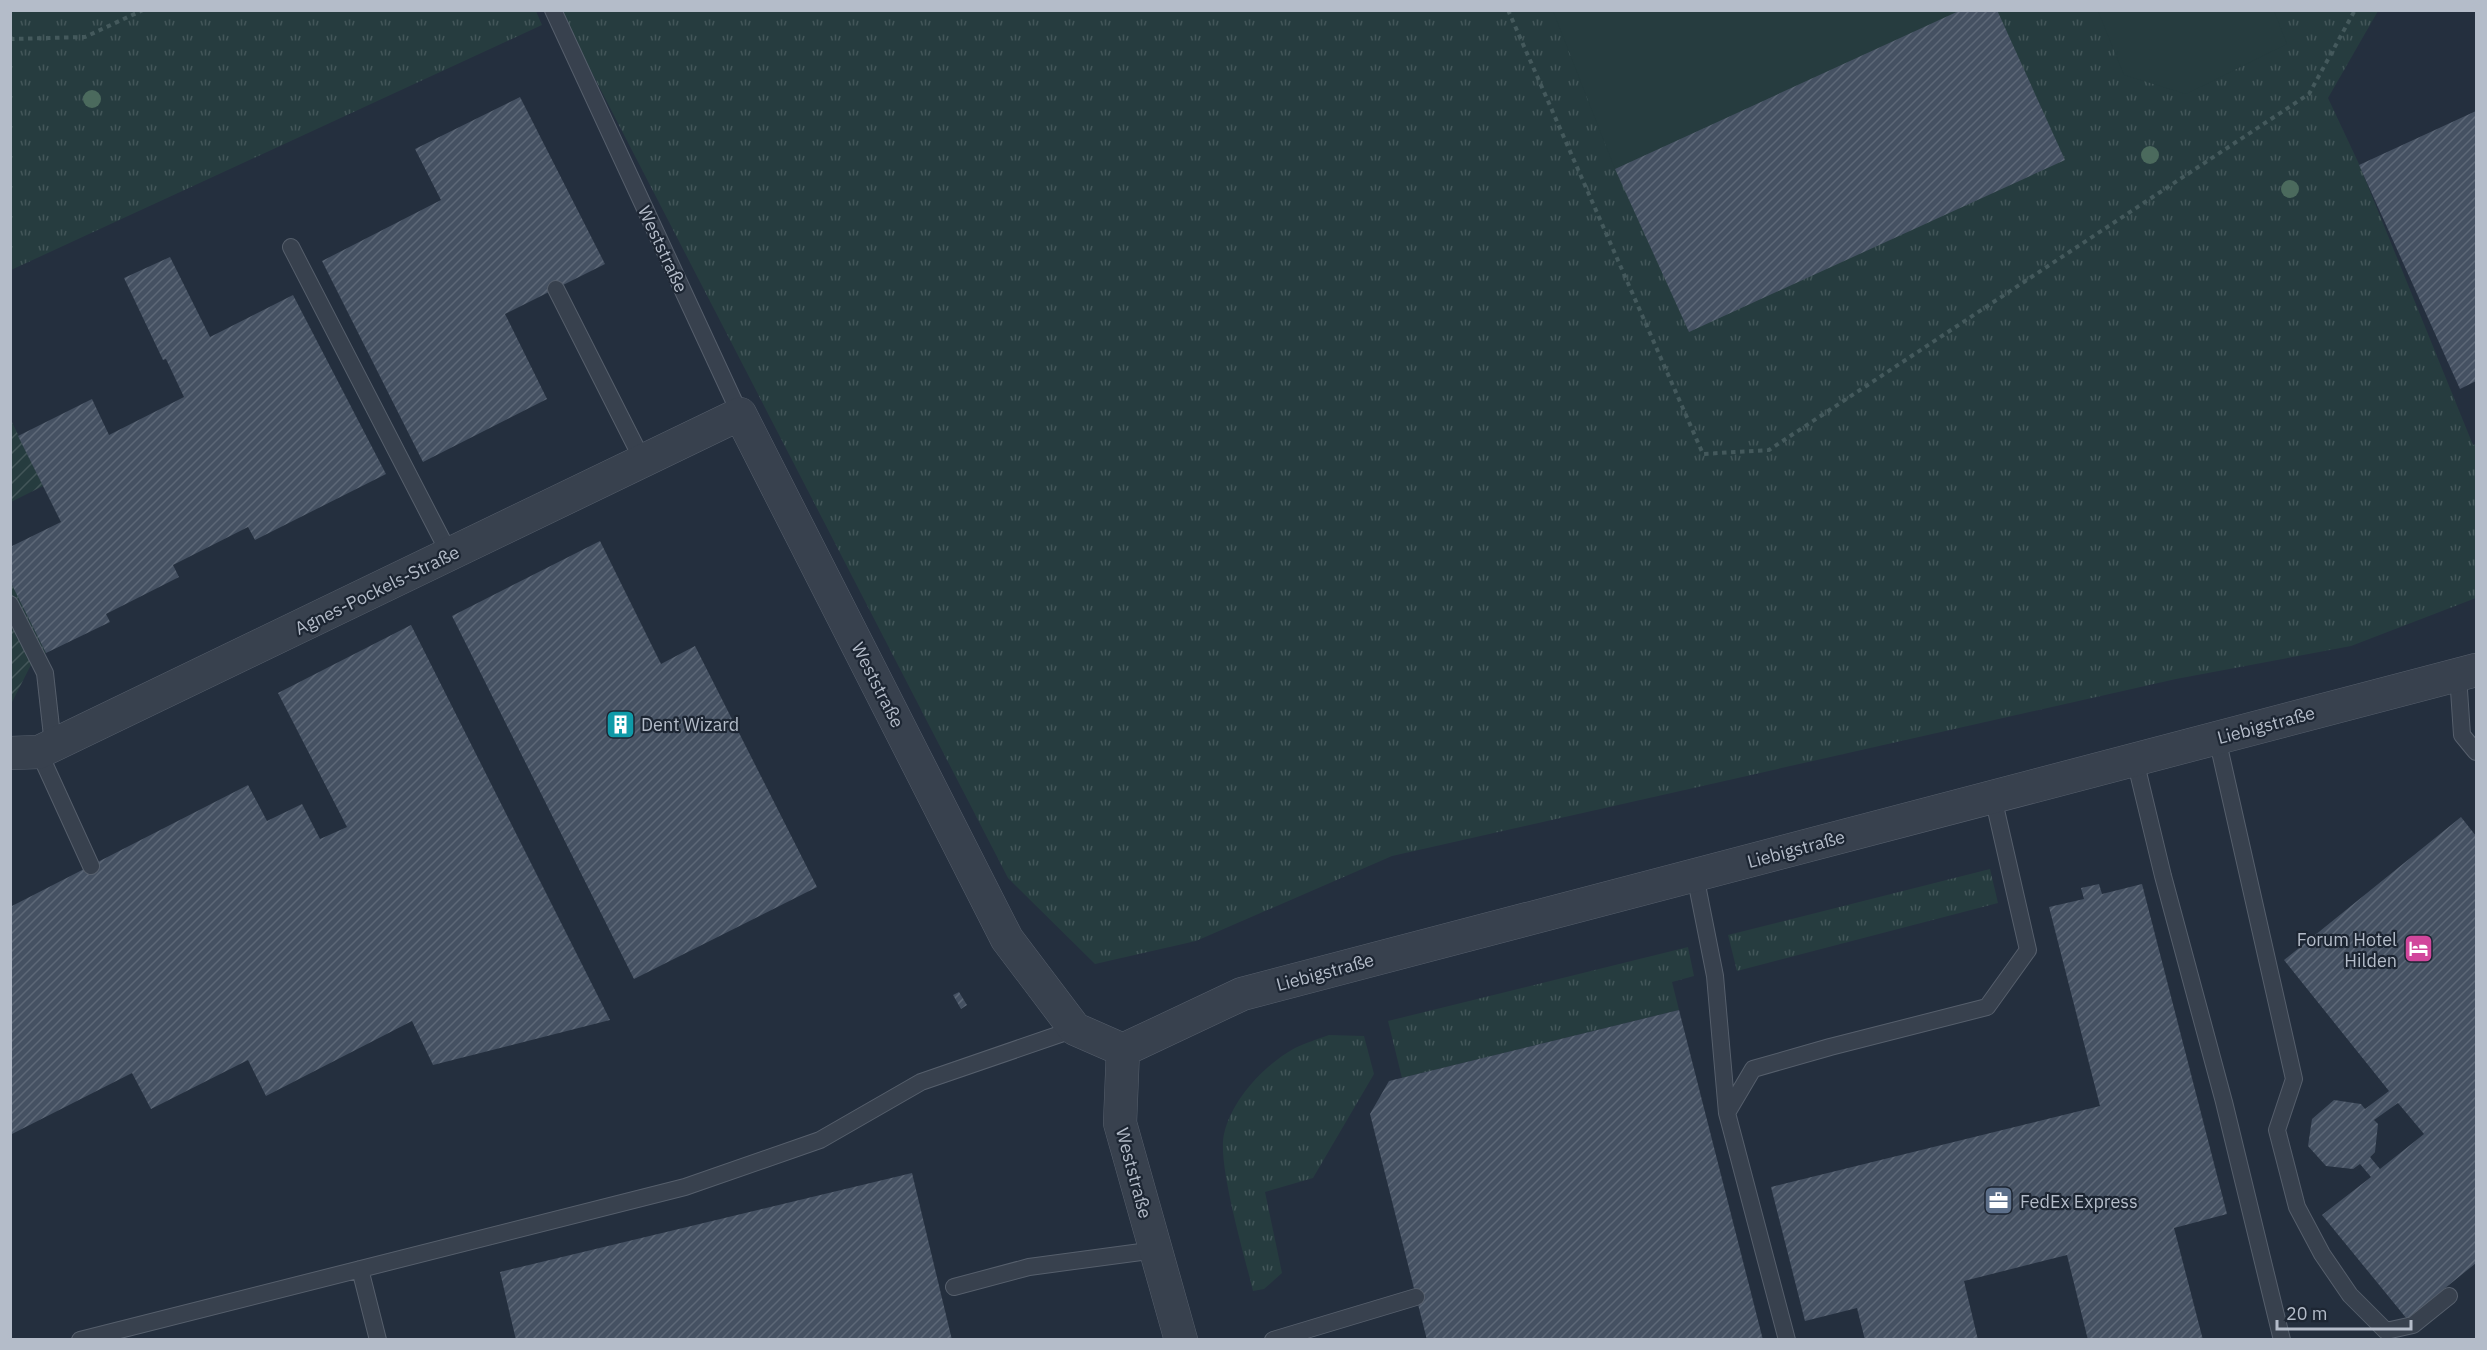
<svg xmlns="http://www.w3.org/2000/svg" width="2487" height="1350" font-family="'IBM Plex Sans',sans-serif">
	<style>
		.grass { fill: url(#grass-tufts) }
		.park { fill: #263c3f }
		.garden { fill: url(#garden-furrows) }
		.building { fill: url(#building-hatch); fill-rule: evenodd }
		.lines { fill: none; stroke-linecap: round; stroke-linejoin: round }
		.service-casing { stroke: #565f6c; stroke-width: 18 }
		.minor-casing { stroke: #565f6c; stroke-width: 34 }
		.path { stroke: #44595c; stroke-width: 4; stroke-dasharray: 4.5 4.5; stroke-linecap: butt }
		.service { stroke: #38414e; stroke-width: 16 }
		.minor { stroke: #38414e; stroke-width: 33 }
		.tree { fill: #4b6a5d }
		.labels { text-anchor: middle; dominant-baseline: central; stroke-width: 4.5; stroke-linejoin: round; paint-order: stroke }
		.street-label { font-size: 18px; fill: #b4bcc9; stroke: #1d2633 }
		.poi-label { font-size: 18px; fill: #b4bcc9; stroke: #1d2633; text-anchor: start }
	</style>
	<defs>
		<pattern id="grass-tufts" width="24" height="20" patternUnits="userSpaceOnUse" patternTransform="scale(1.5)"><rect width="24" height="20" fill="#263c3f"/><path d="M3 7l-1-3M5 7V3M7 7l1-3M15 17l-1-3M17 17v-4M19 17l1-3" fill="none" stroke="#435659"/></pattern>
		<pattern id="garden-furrows" width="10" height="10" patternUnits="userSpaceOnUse" patternTransform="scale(1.5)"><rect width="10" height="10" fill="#263c3f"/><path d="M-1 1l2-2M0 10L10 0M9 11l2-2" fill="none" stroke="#435659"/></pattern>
		<pattern id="building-hatch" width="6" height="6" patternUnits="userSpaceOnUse" patternTransform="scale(1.5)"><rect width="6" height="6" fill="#455162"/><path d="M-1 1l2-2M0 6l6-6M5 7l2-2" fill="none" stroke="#5d6877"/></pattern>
	</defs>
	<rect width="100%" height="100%" fill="#242f3e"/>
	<path class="grass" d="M536 11 542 25 11 270V11Z
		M560 11H2378L2328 98 2359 164 2473 445 2476 444V598L2351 646 2176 679 1392 856 1196 941 1095 964 1008 878Z
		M1990 869 1998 903 1737 971 1728 935Z
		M1688 947 1694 976 1672 982 1679 1010 1402 1078 1388 1021Z
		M1329 1035 1364 1036 1374 1074 1313 1178 1265 1192 1282 1273 1264 1289 1253 1291C1245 1257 1217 1164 1224 1134 1232 1099 1264 1065 1295 1048 1305 1043 1318 1039 1329 1035Z"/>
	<path class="park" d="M1946 10 1949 16 1615 169 1553 11Z
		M2098 11H2274L2287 44 2186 94 2124 75Z"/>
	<path class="garden" d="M10 418 43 486 11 502H10Z
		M11 581 46 653 33 661 11 704Z"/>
	<path class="building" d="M1961 10H1997L2065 160 1689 332 1615 169Z
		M520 97 605 264 505 314 547 399 423 462 322 261 441 200 415 149Z
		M2476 111V381L2460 389 2359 165Z
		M170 257 210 337 293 295 386 474 255 540 248 527 173 565 179 577 106 614 110 622 46 653 10 581V547L61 522 18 436 92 399 109 435 184 397 166 359 163 360 124 278Z
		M600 541 661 664 695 646 817 887 634 979 452 616Z
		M411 625 610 1020 433 1065 412 1021 266 1096 248 1060 151 1109 132 1073 10 1135V907L248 785 267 821 302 804 320 839 347 827 278 693Z
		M2461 817 2476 836V1263L2407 1319 2322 1215 2371 1177 2360 1164 2353 1169 2326 1166 2308 1146 2312 1119 2334 1100 2361 1104 2365 1109 2389 1091 2284 960ZM2398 1103 2424 1134 2380 1169 2370 1157 2375 1152 2378 1124 2374 1120Z
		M2099 884 2102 894 2142 884 2227 1214 2174 1228 2203 1340H2088L2067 1255 1964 1281 1978 1340H1865L1857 1308 1805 1321 1771 1187 2100 1106 2049 907 2084 899 2081 888Z
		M959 992 967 1005 961 1009 953 995Z
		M1679 1010 1763 1340H1427L1370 1114 1389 1081Z
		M912 1173 952 1340H516L500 1272Z"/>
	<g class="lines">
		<defs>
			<path id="service" d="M553 10 740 414
				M291 247 450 555
				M556 289 643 461
				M10 604 45 673 53 745
				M2458 675 2462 735 2476 752
				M2217 738 2294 1079 2277 1130 2297 1207 2322 1254 2350 1295 2386 1331 2413 1325 2449 1296
				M39 752 91 866
				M2135 760 2163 876 2224 1102 2282 1340
				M1695 875 1715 976 1727 1113 1787 1340
				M1727 1113 1753 1069 1830 1047 1987 1007 2028 950 1993 797
				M360 1269 378 1340
				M954 1287 1029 1267 1156 1250
				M80 1340 685 1187 820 1140 921 1082 1075 1029
				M1273 1340 1416 1297"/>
			<path id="minor" d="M10 753 39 752 740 414 1007 939 1075 1029 1123 1050
				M1123 1050 1242 994 2476 670
				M1123 1050 1120 1123 1181 1340"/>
		</defs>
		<use href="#service" class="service-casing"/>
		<use href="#minor" class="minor-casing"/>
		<path class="path" d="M1508 10 1703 454 1769 450 2309 94 2355 10
			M10 39 85 37 143 10"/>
		<use href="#service" class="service"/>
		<use href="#minor" class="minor"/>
	</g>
	<g class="tree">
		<circle cx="92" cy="99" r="9"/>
		<circle cx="2150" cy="155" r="9"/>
		<circle cx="2290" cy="189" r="9"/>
	</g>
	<defs>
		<symbol id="building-square" viewBox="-11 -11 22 22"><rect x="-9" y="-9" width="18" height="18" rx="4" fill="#0f9aa8" stroke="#1d2633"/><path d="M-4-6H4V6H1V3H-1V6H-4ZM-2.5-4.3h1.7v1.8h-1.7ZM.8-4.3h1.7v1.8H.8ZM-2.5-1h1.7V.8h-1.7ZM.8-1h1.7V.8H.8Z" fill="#fff"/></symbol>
		<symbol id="hotel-square" viewBox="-11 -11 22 22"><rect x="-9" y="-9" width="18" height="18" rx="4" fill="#d1479c" stroke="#1d2633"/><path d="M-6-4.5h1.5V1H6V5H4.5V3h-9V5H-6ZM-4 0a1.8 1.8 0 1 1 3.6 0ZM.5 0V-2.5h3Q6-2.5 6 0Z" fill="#fff"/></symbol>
		<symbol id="office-square" viewBox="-11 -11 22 22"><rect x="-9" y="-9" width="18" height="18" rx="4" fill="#5c6f8a" stroke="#1d2633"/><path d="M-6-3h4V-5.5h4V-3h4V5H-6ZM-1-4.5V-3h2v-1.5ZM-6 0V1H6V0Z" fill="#fff"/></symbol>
	</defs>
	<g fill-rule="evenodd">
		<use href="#building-square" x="604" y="708" width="33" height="33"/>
		<use href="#hotel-square" x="2402" y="932" width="33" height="33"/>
		<use href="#office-square" x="1982" y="1184" width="33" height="33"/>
	</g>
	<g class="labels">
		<g class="street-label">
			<text transform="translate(663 249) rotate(65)">Weststraße</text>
			<text transform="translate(377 590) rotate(-26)">Agnes-Pockels-Straße</text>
			<text transform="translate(878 685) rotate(63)">Weststraße</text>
			<text transform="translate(2266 725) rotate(-15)">Liebigstraße</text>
			<text transform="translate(1796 849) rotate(-15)">Liebigstraße</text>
			<text transform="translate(1325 972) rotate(-15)">Liebigstraße</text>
			<text transform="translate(1134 1173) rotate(75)">Weststraße</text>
		</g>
		<g class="poi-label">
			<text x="641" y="724">Dent Wizard</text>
			<text x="2397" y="939" text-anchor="end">Forum Hotel<tspan x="2397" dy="21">Hilden</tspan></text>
			<text x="2020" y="1201">FedEx Express</text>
		</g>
	</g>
	<rect width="2487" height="1350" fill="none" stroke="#b4bcc9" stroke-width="24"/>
	<path d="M2277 1320v9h134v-9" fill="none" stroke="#b4bcc9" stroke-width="3"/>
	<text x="2286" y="1320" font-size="18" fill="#b4bcc9" stroke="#1d2633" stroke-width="4.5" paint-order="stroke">20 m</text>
</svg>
